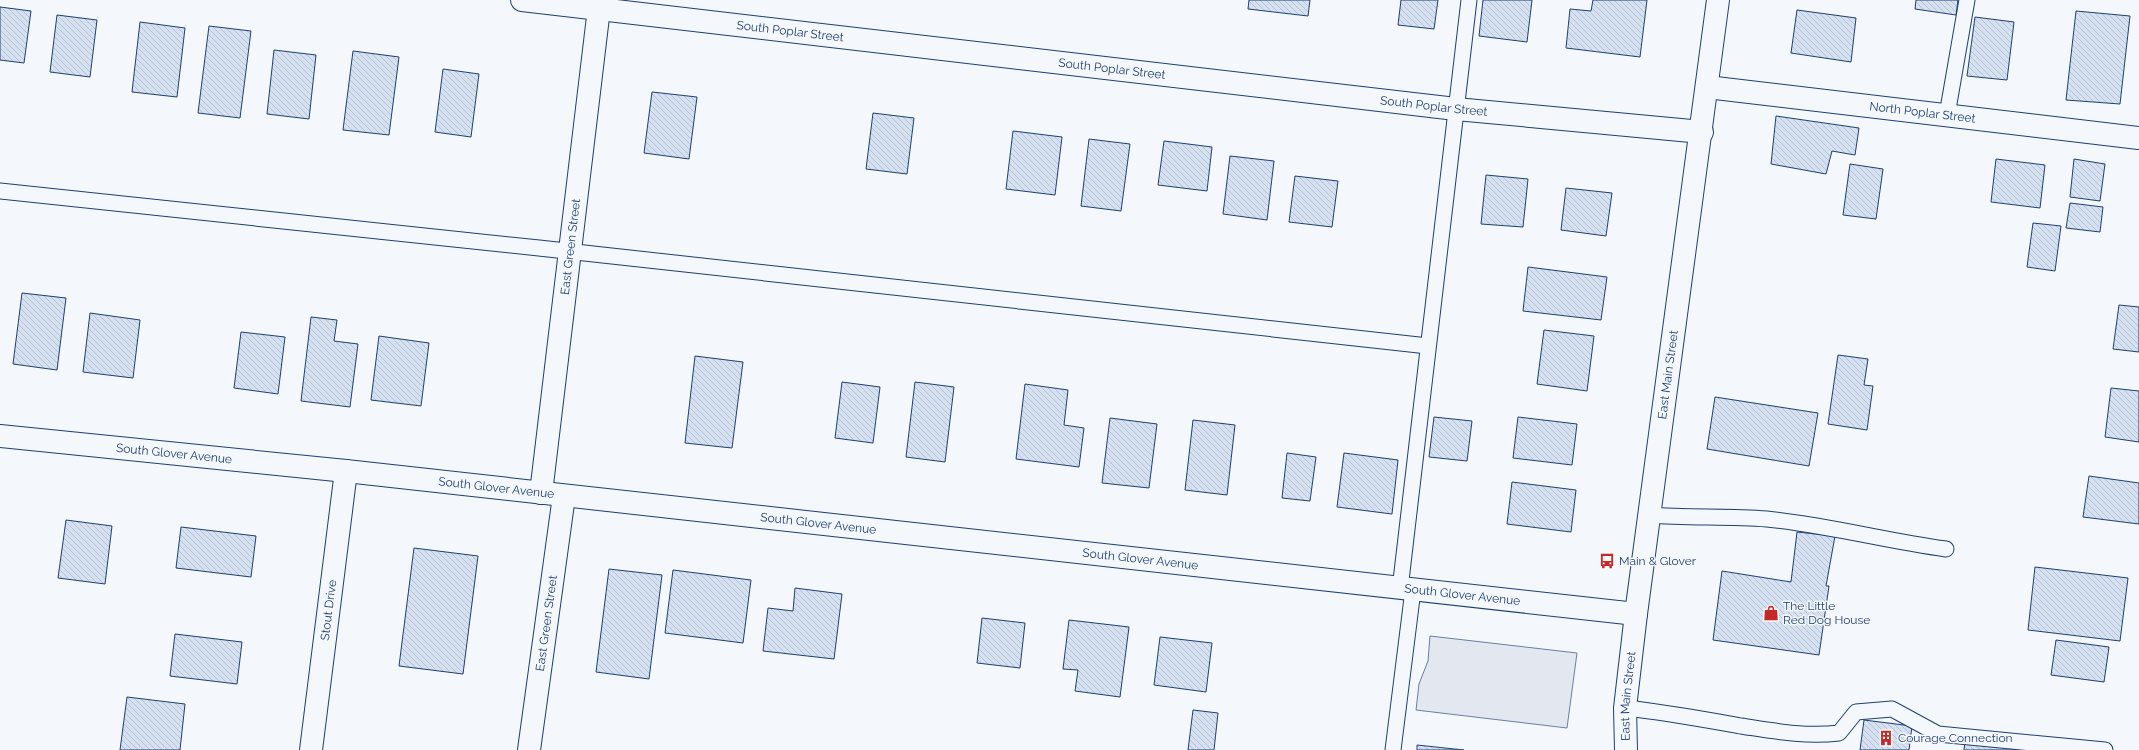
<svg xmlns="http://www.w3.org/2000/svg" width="2139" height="750" font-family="Raleway,sans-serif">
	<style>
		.parking { fill: #e3e8f0; stroke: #687fa3 }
		.building { fill: url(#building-back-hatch); stroke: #1d3f73 }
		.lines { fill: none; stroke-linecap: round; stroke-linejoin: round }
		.service-casing { stroke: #1d3f73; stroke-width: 17 }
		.minor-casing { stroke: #1d3f73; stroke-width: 24 }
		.secondary-casing { stroke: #1d3f73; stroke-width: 24 }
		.service { stroke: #f4f7fb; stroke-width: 15 }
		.minor { stroke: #f4f7fb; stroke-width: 22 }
		.secondary { stroke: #f4f7fb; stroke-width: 22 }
		.labels { text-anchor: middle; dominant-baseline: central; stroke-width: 3; stroke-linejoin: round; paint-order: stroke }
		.street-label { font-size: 12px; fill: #1d3f73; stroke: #f4f7fb }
		.poi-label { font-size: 12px; fill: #1d3f73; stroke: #f4f7fb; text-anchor: start }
	</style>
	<defs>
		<pattern id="building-back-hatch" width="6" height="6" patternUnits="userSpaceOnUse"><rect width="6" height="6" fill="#d5e0f0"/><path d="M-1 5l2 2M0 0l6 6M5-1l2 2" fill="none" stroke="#b6c1d1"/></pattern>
	</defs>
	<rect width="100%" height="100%" fill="#f4f7fb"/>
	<path class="parking" d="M1430 636 1577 653 1567 728 1416 710 1419 684 1428 661Z"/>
	<path class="building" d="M1249 0H1310L1308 16 1248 9Z
		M1401 0H1438L1434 29 1398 25Z
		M1483 0H1532L1527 42 1479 36Z
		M1593 0H1647L1640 57 1566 48 1570 9 1591 11Z
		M1916 0H1958L1956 15 1915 9Z
		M0 7 31 11 24 63 0 60Z
		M1797 10 1856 18 1851 62 1791 53Z
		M2076 11 2130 16 2120 104 2066 100Z
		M57 15 97 20 90 77 50 72Z
		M1975 17 2014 22 2007 80 1967 76Z
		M140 22 185 28 177 97 132 92Z
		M209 26 251 31 240 118 198 113Z
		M274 50 316 55 309 119 267 114Z
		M353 51 399 57 389 135 343 130Z
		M443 69 479 74 471 137 435 132Z
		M652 92 697 97 689 159 644 153Z
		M873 113 914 118 907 174 866 169Z
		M1776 116 1859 128 1855 155 1832 151 1826 174 1771 164Z
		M1013 131 1062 137 1055 195 1006 189Z
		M1089 139 1130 144 1121 211 1081 206Z
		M1164 141 1212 147 1207 191 1158 185Z
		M1230 156 1274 161 1267 220 1223 214Z
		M1996 159 2045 165 2040 208 1991 202Z
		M2074 159 2105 164 2100 201 2070 197Z
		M1850 164 1883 169 1876 219 1843 215Z
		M1486 175 1528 179 1523 227 1481 224Z
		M1295 176 1338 181 1332 227 1289 222Z
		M1566 188 1612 193 1606 236 1561 230Z
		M2070 203 2103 207 2100 232 2066 228Z
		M2033 223 2061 226 2055 271 2027 267Z
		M1528 267 1607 277 1601 320 1523 311Z
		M22 293 66 298 57 370 13 364Z
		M2119 305 2139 307V352L2113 349Z
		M90 313 140 320 133 378 83 372Z
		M311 317 337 320 334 341 358 344 350 407 301 401Z
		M1544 330 1594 336 1587 391 1537 384Z
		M241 332 285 337 278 394 234 388Z
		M379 336 429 343 421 406 371 400Z
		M1838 355 1868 359 1864 385 1873 386 1867 430 1828 424Z
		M695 356 743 362 732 448 685 443Z
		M842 382 880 387 873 443 835 438Z
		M915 382 954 387 945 462 906 457Z
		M1025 384 1068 390 1064 425 1084 428 1079 467 1016 459Z
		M2111 388 2139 391V442L2105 437Z
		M1715 397 1818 413 1809 466 1707 449Z
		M1434 417 1472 421 1467 461 1429 457Z
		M1518 417 1577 424 1572 465 1513 458Z
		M1110 418 1157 424 1149 488 1102 483Z
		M1193 420 1235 425 1227 495 1185 490Z
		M1287 453 1316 457 1310 501 1282 498Z
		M1344 453 1398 460 1392 514 1337 507Z
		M2089 476 2139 483V524L2083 517Z
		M1512 482 1576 490 1571 532 1507 524Z
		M66 520 112 526 105 584 58 578Z
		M181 527 256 536 251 577 176 568Z
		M1797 532 1835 536 1826 586H1829L1819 655 1713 640 1722 571 1791 582Z
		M414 548 478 556 463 674 399 666Z
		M2035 567 2128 578 2120 641 2028 630Z
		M609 569 662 575 649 679 596 672Z
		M673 570 751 580 743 643 665 633Z
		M795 588 842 594 834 659 763 651 768 608 793 611Z
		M982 618 1025 623 1020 668 977 663Z
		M1069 620 1129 627 1120 697 1075 691 1078 670 1063 669Z
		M175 634 242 642 237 684 170 676Z
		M1160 637 1212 643 1206 692 1154 685Z
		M2056 640 2109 647 2104 682 2051 675Z
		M127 697 185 704 180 750H120Z
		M1193 710 1218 713 1214 750H1188Z
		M1864 720 1912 726 1909 750H1860Z
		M1965 741 2034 750H1964Z
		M1417 745 1464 750H1417Z"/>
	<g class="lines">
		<defs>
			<path id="service" d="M1947 115 1967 0
				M0 191 539 248 1428 346
				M1649 515C1688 518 1728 516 1767 519 1828 525 1886 541 1946 549
				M1400 589 1469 0
				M1625 708C1664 712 1702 719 1741 726 1774 731 1805 737 1839 733L1856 712 1892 709 1938 734 2105 750
				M1393 750 1413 590"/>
			<g id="minor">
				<path id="s1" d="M522 0 1456 109 1702 132"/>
				<path id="s2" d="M1707 87 2139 138"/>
				<path id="s3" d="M0 436 346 471 1636 614"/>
				<path id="s4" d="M541 493 600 0"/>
				<path id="s5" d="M311 750 346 471"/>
				<path id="s6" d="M529 750 564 496"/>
			</g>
			<g id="secondary">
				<path id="s7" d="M1626 750 1625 708 1636 614 1718 0"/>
			</g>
		</defs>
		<use href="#service" class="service-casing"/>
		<use href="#minor" class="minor-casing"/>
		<use href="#secondary" class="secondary-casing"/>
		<use href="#service" class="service"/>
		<use href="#minor" class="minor"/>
		<use href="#secondary" class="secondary"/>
	</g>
	<defs>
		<symbol id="bus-bare" viewBox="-9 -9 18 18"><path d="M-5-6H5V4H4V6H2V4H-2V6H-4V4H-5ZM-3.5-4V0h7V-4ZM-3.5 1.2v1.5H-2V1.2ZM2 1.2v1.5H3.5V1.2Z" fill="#c62828" stroke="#f4f7fb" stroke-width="2.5" paint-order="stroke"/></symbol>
		<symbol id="shop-bare" viewBox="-9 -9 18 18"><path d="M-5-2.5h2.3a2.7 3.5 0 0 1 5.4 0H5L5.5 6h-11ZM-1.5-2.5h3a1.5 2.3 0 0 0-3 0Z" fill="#c62828" stroke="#f4f7fb" stroke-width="2.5" paint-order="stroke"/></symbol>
		<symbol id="building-bare" viewBox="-9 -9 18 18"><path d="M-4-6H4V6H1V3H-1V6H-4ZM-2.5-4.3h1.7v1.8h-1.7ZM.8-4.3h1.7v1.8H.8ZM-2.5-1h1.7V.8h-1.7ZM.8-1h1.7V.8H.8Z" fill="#c62828" stroke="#f4f7fb" stroke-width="2.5" paint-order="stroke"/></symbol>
	</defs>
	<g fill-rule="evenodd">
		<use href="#bus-bare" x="1596" y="550" width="22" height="22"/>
		<use href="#shop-bare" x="1760" y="602" width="22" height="22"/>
		<use href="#building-bare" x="1875" y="727" width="22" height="22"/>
	</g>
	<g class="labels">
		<g class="street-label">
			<text stroke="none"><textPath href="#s1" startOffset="270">South Poplar Street</textPath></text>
			<text stroke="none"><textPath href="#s1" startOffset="594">South Poplar Street</textPath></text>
			<text stroke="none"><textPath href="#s1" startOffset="918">South Poplar Street</textPath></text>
			<text stroke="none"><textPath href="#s2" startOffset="217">North Poplar Street</textPath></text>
			<text stroke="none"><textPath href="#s4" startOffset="248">East Green Street</textPath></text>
			<text stroke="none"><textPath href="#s7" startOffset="378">East Main Street</textPath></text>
			<text stroke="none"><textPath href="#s3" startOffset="175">South Glover Avenue</textPath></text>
			<text stroke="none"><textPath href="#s3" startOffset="499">South Glover Avenue</textPath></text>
			<text stroke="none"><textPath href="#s3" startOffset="823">South Glover Avenue</textPath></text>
			<text stroke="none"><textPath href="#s3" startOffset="1147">South Glover Avenue</textPath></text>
			<text stroke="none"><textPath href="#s3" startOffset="1471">South Glover Avenue</textPath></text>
			<text stroke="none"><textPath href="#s5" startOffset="141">Stout Drive</textPath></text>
			<text stroke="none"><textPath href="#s6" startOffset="128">East Green Street</textPath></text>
			<text stroke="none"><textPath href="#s7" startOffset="54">East Main Street</textPath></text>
		</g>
		<g class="poi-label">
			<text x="1619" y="561">Main &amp; Glover</text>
			<text x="1783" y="606">The Little<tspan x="1783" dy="14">Red Dog House</tspan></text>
			<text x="1898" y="738">Courage Connection</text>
		</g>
	</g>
</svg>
